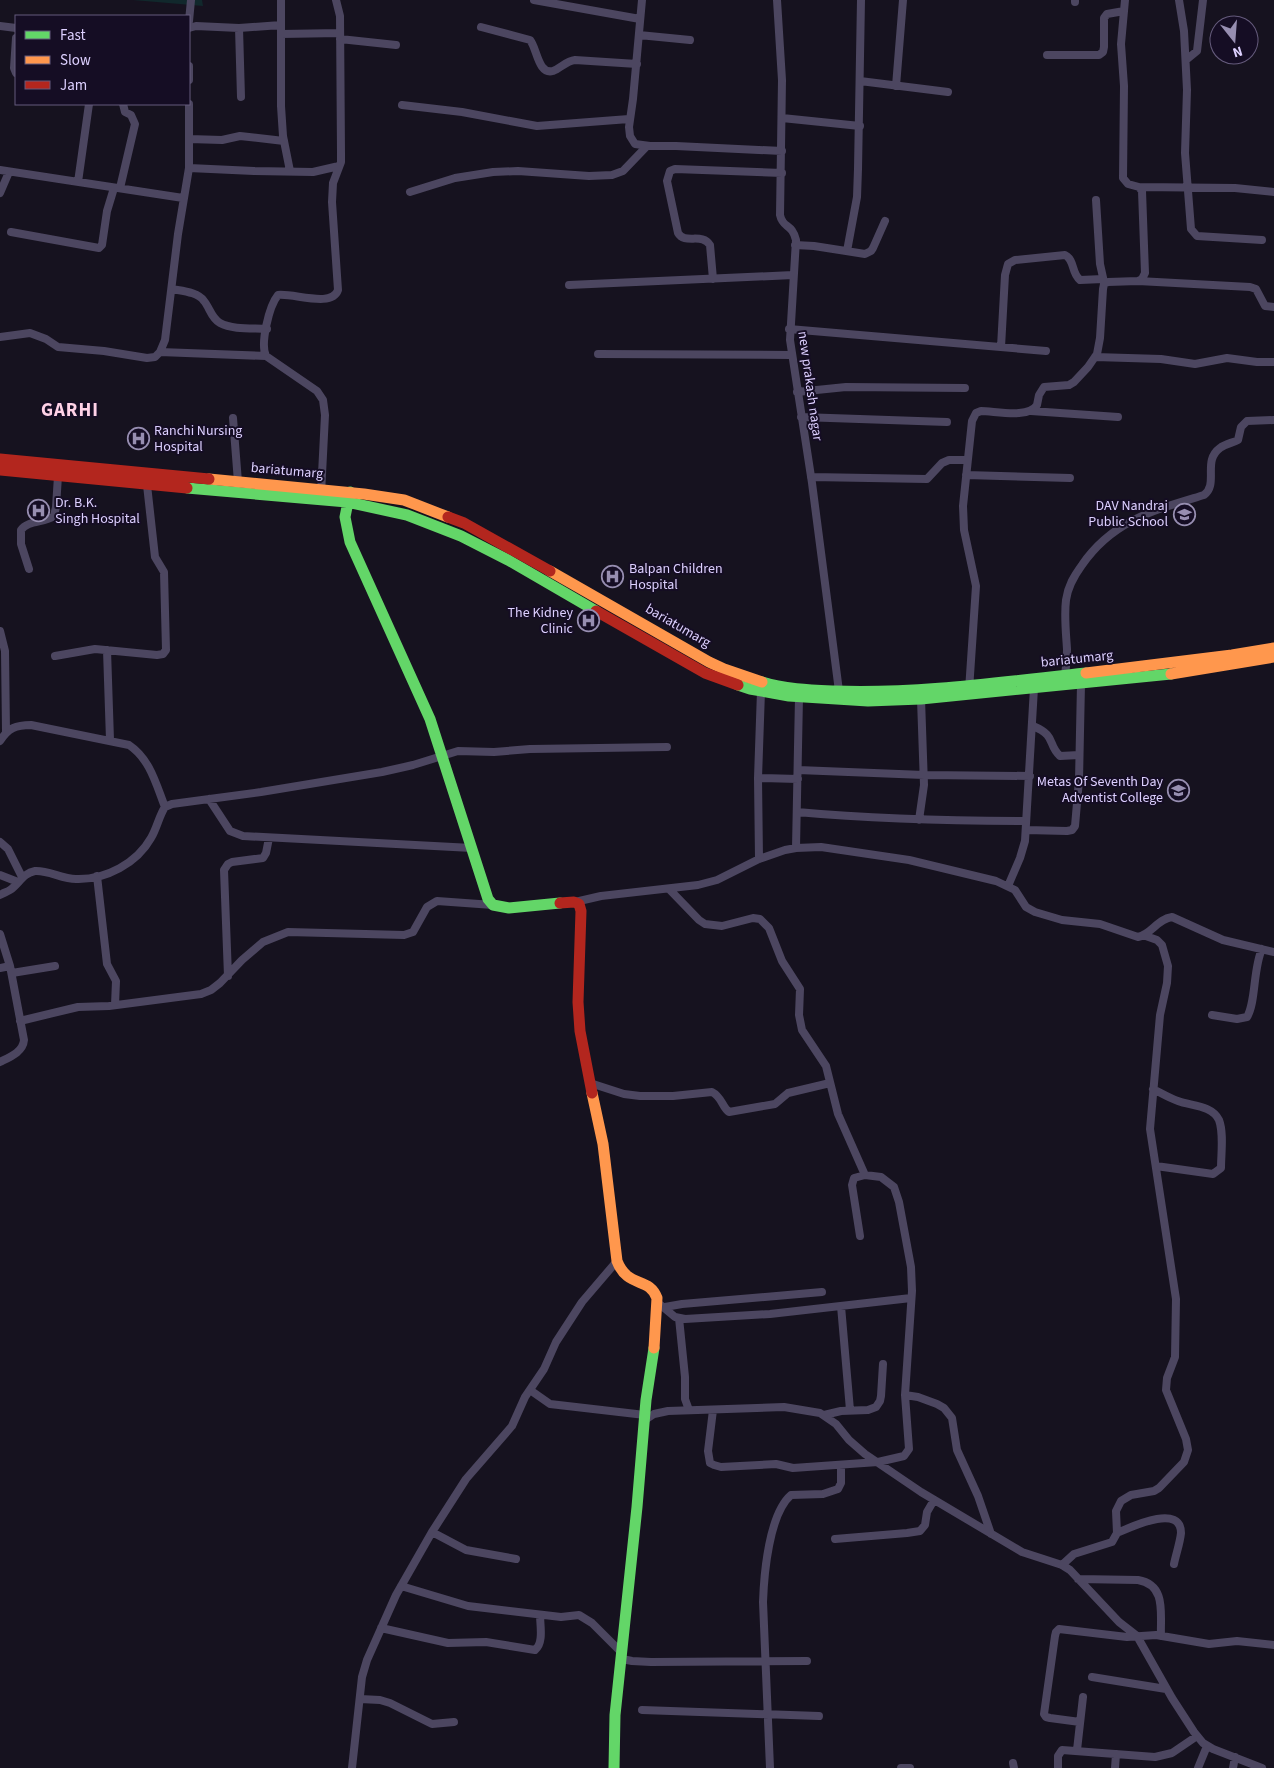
<svg xmlns="http://www.w3.org/2000/svg" width="1274" height="1768" font-family="'Source Sans 3',sans-serif">
	<style>
		.green { fill: #11282c }
		.lines { fill: none; stroke-linecap: round; stroke-linejoin: round }
		.street { stroke: #4c4660; stroke-width: 8 }
		.fast { stroke: #63d668; stroke-width: 11 }
		.slow { stroke: #ff974d; stroke-width: 11 }
		.jam { stroke: #b3261e; stroke-width: 11 }
		.labels { text-anchor: middle; dominant-baseline: central; stroke-width: 4; stroke-linejoin: round; paint-order: stroke }
		.street-label { font-size: 14px; fill: #ddd0ff; stroke: #150d24 }
		.poi-label { font-size: 14px; fill: #ddd0ff; stroke: #150d24; text-anchor: start }
		.district-label { font-size: 19px; font-weight: bold; letter-spacing: 1px; fill: #ffd2e7; stroke: #150d24 }
	</style>
	<rect width="100%" height="100%" fill="#16121f"/>
	<path class="green" d="M133 0H202L203 6Z"/>
	<g class="lines">
		<path class="street" d="M281 0V106L283 136 290 171
			M534 0 640 19
			M642 0 633 99 629 127 630 136 635 144 650 146H676L782 151
			M777 0 782 80 780 215C783 229 792 223 796 240L790 340 812 483 839 691
			M1179 0 1184 31 1187 90 1185 153 1191 229 1197 236 1262 240
			M1075 2V0
			M189 21 191 0
			M0 26 16 28
			M481 27 530 40C537 48 538 75 553 71 561 68 566 61 575 60L637 64
			M189 28 196 26 239 28 281 25
			M239 28 241 97
			M281 34 340 33
			M639 35 690 40
			M16 38 14 68 16 73
			M340 39 396 45
			M1047 55H1099L1103 52 1104 47V18L1107 14 1124 11
			M1186 60 1197 51 1203 0
			M189 66V80
			M860 81 948 92
			M896 86 903 0
			M402 105 462 112 537 126 629 119
			M782 118 860 126
			M189 139 222 140 240 136 284 141
			M189 168 254 171 313 172 339 166
			M0 170 183 198
			M78 182 89 104
			M1139 187 1235 188 1274 192
			M120 188 135 124 131 115 125 112 123 104
			M410 192 455 178 493 172 518 171 589 176 612 175 623 171 647 146
			M0 193 9 172
			M1096 200 1100 264 1104 282
			M11 232 99 248 102 245 107 211 114 188
			M795 245 814 246 865 254 871 251 873 248 885 221
			M847 251 857 197 858 169 861 0
			M713 279 710 245C702 232 685 245 678 233L667 181 670 171 675 169 782 173
			M1138 281 1250 287 1256 289 1265 306 1274 307
			M569 285 793 275
			M172 289C182 291 198 292 204 301 210 308 211 318 220 323 233 330 253 328 267 329
			M789 329 1046 351
			M0 337 30 333 46 339 58 347 104 351 147 358 155 357 160 352 165 340 178 234 189 168V104
			M1001 347 1005 275 1008 264 1015 260 1065 255C1075 260 1071 273 1080 280L1103 279
			M160 352 266 356
			M598 354 791 355
			M1095 357 1161 359 1195 364 1227 358 1257 362H1274
			M797 392 846 387 965 388
			M1031 411 1118 417
			M801 417 947 422
			M233 418 238 482
			M966 475 1070 478
			M811 477 927 479 942 463 949 460H967
			M321 494 325 415 323 400 317 391 266 356C260 344 269 306 278 295 294 293 332 308 338 290L332 202 333 183 341 162V153L340 16 336 0
			M29 569 21 544V530C28 520 44 523 54 516L56 507 58 476
			M0 631 5 651 6 732
			M107 650 110 740
			M55 656 95 649 157 655 163 654 166 650 164 572 155 557 147 485
			M1065 676C1066 667 1067 658 1067 649 1066 633 1064 616 1066 600 1068 586 1074 576 1082 565 1113 520 1155 510 1204 495 1219 484 1202 461 1220 448 1225 444 1232 443 1238 440L1241 427 1247 421 1274 420
			M969 690 976 586 964 530 963 506 972 421 976 413 981 411C995 411 1029 419 1037 405L1039 395 1044 387 1069 385 1074 382 1088 367 1097 354 1100 338 1103 289 1104 284 1108 282 1138 281 1142 279 1145 273 1142 191 1139 187 1128 184 1123 178 1124 86 1121 44 1125 0
			M1033 726C1057 736 1047 744 1060 756L1079 755
			M0 741C8 728 16 725 31 725L129 745C150 759 156 784 165 807
			M798 770 924 775 1030 776
			M758 778 798 779
			M209 799 230 831 243 836 472 848
			M797 812C873 819 949 821 1026 821
			M919 820 924 785 921 699
			M1026 830 1067 831 1072 830 1075 826 1079 780 1081 684
			M0 842 8 849 22 877
			M796 848 799 697
			M759 859 758 778 761 691
			M0 875 18 882
			M97 876 107 964 116 981 115 1005
			M1008 886 1020 858 1025 841 1034 688
			M670 890 699 920 705 924 722 926 753 918 760 919 769 928 782 961 800 989 799 1015 802 1030 826 1066 838 1114 865 1175 881 1177 894 1187 899 1202 911 1267 912 1291 905 1395 909 1449 904 1456 878 1462 793 1468 776 1464 721 1467 714 1465 710 1463 708 1451 713 1410
			M0 895C3 893 7 892 10 890 19 884 23 873 35 871 48 870 62 879 76 879 106 880 137 863 151 838 157 828 159 816 165 807L172 804 261 792 382 772 413 765 458 751 494 752 530 749 667 747
			M575 902 601 896 698 885 717 880 759 859 785 850 796 848 821 847 909 860 996 881 1015 890 1026 907 1035 912 1062 920 1100 924 1138 937C1152 934 1157 919 1172 917L1223 940 1274 952
			M0 934 10 966 24 1040C23 1052 10 1057 0 1062
			M0 968 10 966
			M12 973 55 966
			M228 976 224 870 228 864 232 862 263 858 266 853 269 838
			M1212 1015 1237 1019 1247 1017C1256 1003 1253 968 1262 949
			M20 1021 78 1007 109 1006 201 994 211 990 220 983 242 960 263 942 288 932 404 935 413 932 427 907 437 901 493 905
			M590 1083 624 1094 640 1096H673L712 1092C722 1097 722 1107 729 1112L775 1104 788 1093 830 1083
			M1153 1089C1161 1093 1169 1098 1178 1101 1191 1106 1212 1105 1219 1120 1224 1133 1221 1154 1221 1168L1213 1174 1156 1166
			M860 1236 852 1185 854 1178 865 1175
			M657 1302 675 1317 685 1319 770 1314 911 1298
			M841 1306 850 1410
			M665 1307 682 1304 822 1292
			M679 1318 685 1377V1399L689 1410
			M530 1390 550 1404 645 1415
			M905 1395 918 1397 937 1404 944 1408 952 1418 957 1450 978 1496 991 1534
			M824 1415 841 1411 868 1410 876 1407 880 1401 881 1396 883 1364
			M645 1420 654 1414 668 1411 784 1407 820 1413 836 1424 849 1440 865 1454 921 1492 1022 1552 1062 1565 1070 1570 1119 1622 1137 1636 1172 1698 1194 1732 1203 1743 1213 1749 1262 1768
			M432 1532 466 1550 516 1559
			M1117 1533C1131 1527 1181 1503 1181 1533 1180 1543 1176 1554 1174 1564
			M835 1539 907 1533 920 1531 925 1525 927 1512 934 1500
			M1062 1565 1074 1554 1112 1542 1117 1533 1116 1511 1121 1501 1131 1495 1154 1491 1159 1488 1184 1462 1188 1450 1186 1439 1166 1390 1167 1378 1175 1357 1176 1299 1150 1129 1160 1015 1167 983 1168 966 1162 945 1157 940 1143 935
			M1078 1579 1138 1580C1167 1585 1160 1614 1161 1636
			M401 1586 468 1606 561 1617 579 1615 592 1623 622 1653
			M381 1628 448 1643 486 1642 535 1650C544 1643 540 1625 540 1615
			M622 1659 632 1661 651 1662 807 1661
			M1092 1677 1166 1689
			M360 1699 380 1700 390 1703 432 1724 454 1722
			M642 1710 819 1716
			M1080 1722 1050 1718 1046 1717 1044 1714 1055 1636 1056 1632 1059 1629 1127 1637 1156 1635 1209 1644 1237 1641 1274 1645
			M1077 1750 1083 1697
			M1013 1763 1014 1768
			M352 1768 362 1677 367 1660 396 1595 432 1532 466 1479 512 1426 525 1397 544 1369 556 1342 582 1302 617 1261
			M770 1768 763 1602C764 1574 769 1514 791 1495L823 1494 838 1489 841 1483V1465
			M901 1768H910
			M1058 1768V1756L1062 1750 1155 1757 1172 1753 1197 1736
			M1115 1768 1116 1754
			M1198 1768 1207 1746
			M1233 1768 1235 1757"/>
		<path class="fast" d="M187 488 347 502 407 515 461 536 508 560 596 611
			M350 492 345 517 350 542 430 719 488 899 493 905 509 908 560 903
			M762 682C784 689 811 690 834 691 918 694 1002 682 1086 673
			M738 685 750 689 789 696 868 701 921 699 1171 674
			M614 1768 615 1715 637 1507 646 1400 654 1348"/>
		<path class="slow" d="M209 479 364 494 404 500 448 517
			M550 571 709 662 724 669 762 682
			M1086 673 1232 655 1274 648
			M1171 674 1274 657
			M592 1093 603 1144 617 1261C628 1289 649 1276 657 1298L654 1348"/>
		<path class="jam" d="M0 459 209 479
			M0 470 187 488
			M448 517 464 523 550 571
			M596 611 705 673 738 685
			M560 903 574 902 579 904 581 911 578 1002 580 1031 592 1093"/>
	</g>
	<defs>
		<symbol id="hospital-ring" viewBox="-11 -11 22 22"><circle r="9.5" fill="#150d24" stroke="#978eb1" stroke-width="1.5"/><path d="M-5-5h3v3.5h4V-5h3V5h-3V1.5h-4V5h-3Z" fill="#978eb1"/></symbol>
		<symbol id="school-ring" viewBox="-11 -11 22 22"><circle r="9.5" fill="#150d24" stroke="#978eb1" stroke-width="1.5"/><path d="M0-5L7-2L0 1L-7-2ZM-4 1L0 2.5L4 1V4Q0 6-4 4Z" fill="#978eb1"/></symbol>
		<symbol id="university-ring" viewBox="-11 -11 22 22"><circle r="9.5" fill="#150d24" stroke="#978eb1" stroke-width="1.5"/><path d="M0-5L7-2L0 1L-7-2ZM-4 1L0 2.5L4 1V4Q0 6-4 4Z" fill="#978eb1"/></symbol>
	</defs>
	<g fill-rule="evenodd">
		<use href="#hospital-ring" x="126" y="426" width="25" height="25"/>
		<use href="#hospital-ring" x="26" y="498" width="25" height="25"/>
		<use href="#school-ring" x="1172" y="502" width="25" height="25"/>
		<use href="#hospital-ring" x="600" y="564" width="25" height="25"/>
		<use href="#hospital-ring" x="576" y="608" width="25" height="25"/>
		<use href="#university-ring" x="1166" y="778" width="25" height="25"/>
	</g>
	<g class="labels">
		<g class="street-label">
			<text transform="translate(810 386) rotate(82)">new prakash nagar</text>
			<text transform="translate(287 471) rotate(5)">bariatumarg</text>
			<text transform="translate(678 626) rotate(30)">bariatumarg</text>
			<text transform="translate(1077 659) rotate(-6)">bariatumarg</text>
		</g>
		<g class="poi-label">
			<text x="154" y="431">Ranchi Nursing<tspan x="154" dy="16">Hospital</tspan></text>
			<text x="55" y="503">Dr. B.K.<tspan x="55" dy="16">Singh Hospital</tspan></text>
			<text x="1168" y="506" text-anchor="end">DAV Nandraj<tspan x="1168" dy="16">Public School</tspan></text>
			<text x="629" y="569">Balpan Children<tspan x="629" dy="16">Hospital</tspan></text>
			<text x="573" y="613" text-anchor="end">The Kidney<tspan x="573" dy="16">Clinic</tspan></text>
			<text x="1163" y="782" text-anchor="end">Metas Of Seventh Day<tspan x="1163" dy="16">Adventist College</tspan></text>
		</g>
		<g class="district-label">
			<text x="70" y="410">GARHI</text>
		</g>
	</g>
	<rect x="15" y="15" width="175" height="90" fill="#150d24" stroke="#655b7c"/>
	<rect x="25" y="31" width="25" height="8" fill="#63d668" stroke="#655b7c"/>
	<text x="60" y="40" font-size="15" fill="#ddd0ff">Fast</text>
	<rect x="25" y="56" width="25" height="8" fill="#ff974d" stroke="#655b7c"/>
	<text x="60" y="65" font-size="15" fill="#ddd0ff">Slow</text>
	<rect x="25" y="81" width="25" height="8" fill="#b3261e" stroke="#655b7c"/>
	<text x="60" y="90" font-size="15" fill="#ddd0ff">Jam</text>
	<g transform="translate(1234 40) rotate(163)"><circle r="24" fill="#150d24" stroke="#655b7c"/>
	<path d="M0-4L9 19L0 12L-9 19Z" fill="#978eb1"/>
	<text y="-8" font-size="14" font-weight="bold" text-anchor="middle" fill="#ddd0ff">N</text>
	</g>
</svg>
